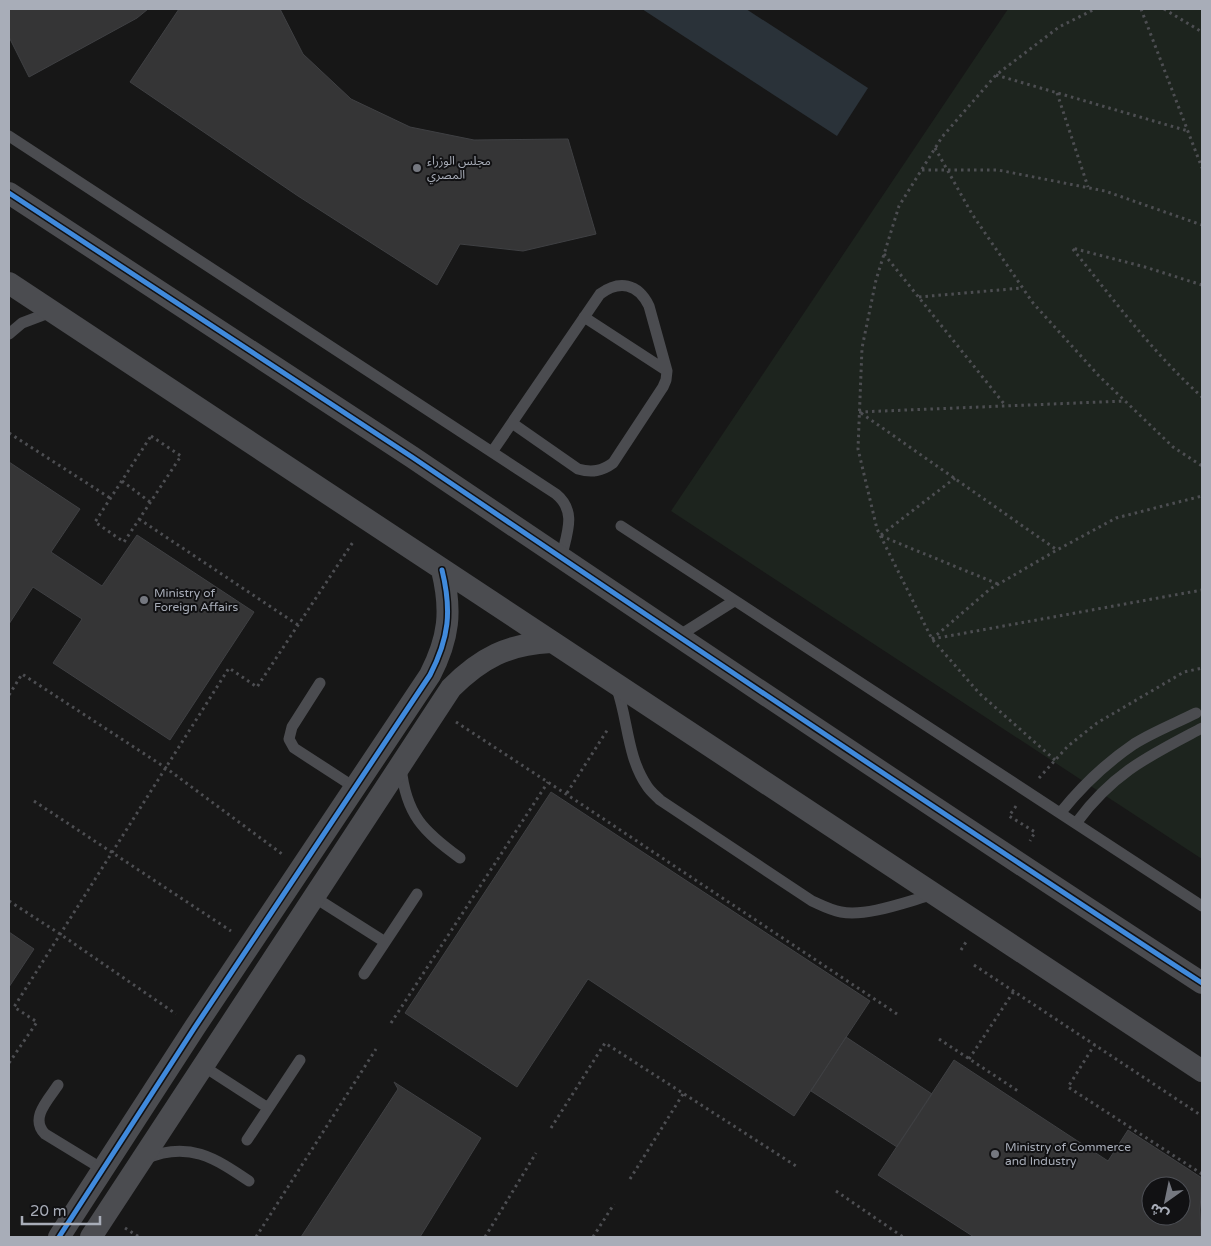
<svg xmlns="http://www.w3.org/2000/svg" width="1211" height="1246" font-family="'Varela Round','Noto Sans Arabic',sans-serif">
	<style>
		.green { fill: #1d241e }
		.water { fill: #2a3239 }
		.building { fill: #353536; stroke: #3f4043; fill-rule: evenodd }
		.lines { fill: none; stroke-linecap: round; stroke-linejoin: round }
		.path { stroke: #4d4e52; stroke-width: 3; stroke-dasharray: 2.5 4; stroke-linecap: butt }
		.service { stroke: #4b4c50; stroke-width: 11 }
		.minor { stroke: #4b4c50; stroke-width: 22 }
		.cycleway-casing { stroke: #111113; stroke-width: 8 }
		.cycleway { stroke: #408adc; stroke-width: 5 }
		.poi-dot { fill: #757880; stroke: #111113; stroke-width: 2 }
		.labels { text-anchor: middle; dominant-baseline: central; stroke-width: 4; stroke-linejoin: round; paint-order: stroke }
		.poi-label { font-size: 12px; fill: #a8adb8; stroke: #111113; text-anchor: start }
	</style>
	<rect width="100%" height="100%" fill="#171717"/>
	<path class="green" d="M1008 9H1202V859L671 511Z"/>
	<path class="water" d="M642 9H746L868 88 837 136Z"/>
	<path class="building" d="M9 9H148L137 18 29 77 9 37Z
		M179 9H280L303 54 351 99 410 127 474 140 568 139 596 234 523 251 460 244 437 285 298 196 130 82Z
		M9 462 80 509 51 552 102 586 137 535 254 612 170 740 53 663 82 619 33 587 9 624Z
		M551 792 870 1001 794 1116 588 979 517 1087 405 1013Z
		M9 932 34 949 9 987Z
		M846 1037 932 1094 897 1147 811 1091Z
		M954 1060 1108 1161 1128 1130 1202 1178 1200 1210 1201 1237H974L878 1175ZM1151 1186H1181V1216H1151Z
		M394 1082 481 1138 420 1237H301L398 1089Z"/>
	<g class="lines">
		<path class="path" d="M1141 9 1202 168
			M1164 9 1202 32
			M996 75 1188 131
			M1057 93 1088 187
			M935 148 972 214 1033 303 1099 376 1173 447 1202 466
			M922 170H998L1105 191 1202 225
			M884 254 1005 405
			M1202 285 1145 267 1072 248C1113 299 1153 353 1202 397
			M919 297 1022 288
			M859 412 1125 401
			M861 413 1057 550
			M9 433 110 498
			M151 436 181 456 124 542 95 522Z
			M122 481 150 502
			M139 519 298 625
			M881 535 955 478
			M881 536 998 584
			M932 639 990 589 1057 550 1116 518 1202 496
			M932 639 1202 590
			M9 695 22 674 166 768 282 854
			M456 722 566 794 897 1014
			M1055 760 979 693 932 639 877 529 858 449 862 348 876 280 899 206 942 137 996 75 1059 27 1095 9
			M1039 778 1068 746 1097 723 1184 672 1202 668
			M567 793 608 729
			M34 801 231 931
			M1016 806 1009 816 1035 832 1030 841
			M9 901 60 934 176 1014
			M961 950 966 942
			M974 965 1202 1116
			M391 1023 548 782
			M939 1039 1018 1091
			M1095 1044 1068 1087 1202 1174
			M969 1059 1014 991
			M9 1063 37 1022 14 1007 229 668 257 687 353 542
			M551 1128 605 1043 796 1166
			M630 1179 683 1094
			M836 1191 903 1237
			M125 1228 139 1237
			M256 1237 376 1049
			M485 1237 536 1153
			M593 1237 614 1204"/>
		<path class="service" d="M9 136 556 494C578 512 566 535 561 559
			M584 317 667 371
			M9 334 22 323 51 312
			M492 452 600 294C619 280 638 283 649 306L667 371 666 380 663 387 613 463C602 471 592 473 578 469L512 423
			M621 526C814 654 1009 778 1202 906
			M677 637 734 601
			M320 683 292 727 289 739 294 748 354 787
			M617 689C628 720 627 757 647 786 650 791 655 795 660 800L812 901C821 905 830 910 841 912 868 917 908 901 935 894
			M401 767C406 815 423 831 460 858
			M1061 812C1082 786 1106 763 1134 744 1153 732 1176 723 1196 713
			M1077 822C1114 772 1149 756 1202 728
			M314 897 385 942
			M364 974 417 894
			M203 1066 268 1108
			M58 1085C49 1099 29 1118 45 1134L104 1170
			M247 1140 300 1060
			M145 1159C188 1140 215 1158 249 1181"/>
		<path class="minor" d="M9 193C143 281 278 368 412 457 674 634 937 811 1202 983
			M9 283C405 549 806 807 1202 1071
			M59 1237 195 1027 430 675C449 638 452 611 442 570
			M91 1237 451 688C481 658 508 644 551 642"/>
		<defs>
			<path id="cycleway" d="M9 193C143 281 278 368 412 457 674 634 937 811 1202 983
				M59 1237 195 1027 430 675C449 638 452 611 442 570"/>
		</defs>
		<use href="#cycleway" class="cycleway-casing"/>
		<use href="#cycleway" class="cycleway"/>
	</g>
	<g class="poi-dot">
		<circle cx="417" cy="168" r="5"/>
		<circle cx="144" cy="600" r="5"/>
		<circle cx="995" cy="1154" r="5"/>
	</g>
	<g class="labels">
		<g class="poi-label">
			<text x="427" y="161">مجلس الوزراء<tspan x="427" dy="14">المصري</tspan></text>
			<text x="154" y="593">Ministry of<tspan x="154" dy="14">Foreign Affairs</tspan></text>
			<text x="1005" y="1147">Ministry of Commerce<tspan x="1005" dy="14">and Industry</tspan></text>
		</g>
	</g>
	<rect width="1211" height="1246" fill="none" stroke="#a8adb8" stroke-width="20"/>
	<g transform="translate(1166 1201) rotate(213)"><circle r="24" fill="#111113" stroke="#4d4f55"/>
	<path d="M0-4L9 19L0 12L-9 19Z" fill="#757880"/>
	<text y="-8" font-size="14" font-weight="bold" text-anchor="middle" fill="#a8adb8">ش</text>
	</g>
	<path d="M22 1216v8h78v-8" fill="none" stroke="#a8adb8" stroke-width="2.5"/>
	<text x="30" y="1216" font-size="15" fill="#a8adb8" stroke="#111113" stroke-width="4" paint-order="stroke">20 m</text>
</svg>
